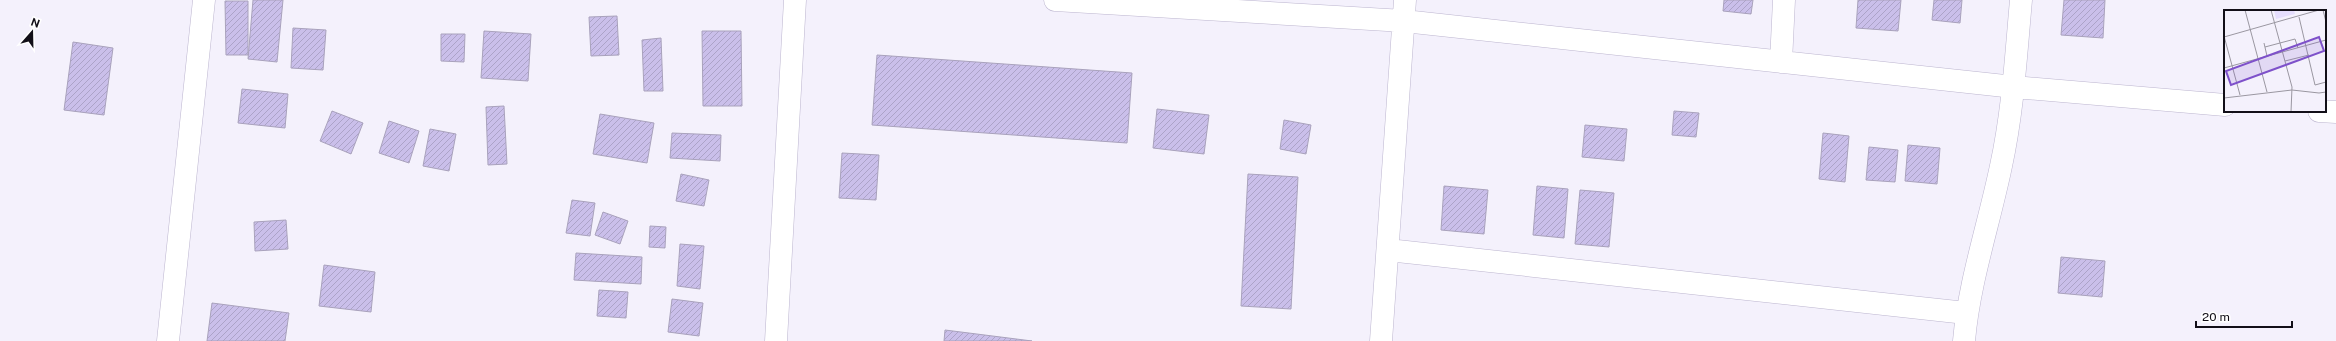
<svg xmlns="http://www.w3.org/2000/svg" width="2336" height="341" font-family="'Public Sans',sans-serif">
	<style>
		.building { fill: url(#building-hatch); stroke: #a9a2bc }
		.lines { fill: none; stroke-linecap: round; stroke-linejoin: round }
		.street-casing { stroke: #bcb5cf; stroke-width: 23 }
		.street { stroke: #fff; stroke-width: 22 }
		.inset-road { fill: none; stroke: #9a97a1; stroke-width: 1 }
		.view { fill: #7e51ca; fill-opacity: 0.15; stroke: #7e51ca; stroke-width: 2 }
		.inset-edge { fill: none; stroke: #120f18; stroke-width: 2 }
	</style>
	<defs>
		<pattern id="building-hatch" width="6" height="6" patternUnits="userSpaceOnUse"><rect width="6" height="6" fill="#cabfea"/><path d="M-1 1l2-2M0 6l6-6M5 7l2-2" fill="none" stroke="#aca3c8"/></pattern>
	</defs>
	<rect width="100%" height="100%" fill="#f4f1fc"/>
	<path class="building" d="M253 0H283L277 62 248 59Z
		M1724 0H1753L1751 14 1723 11Z
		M1858 0H1901L1898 31 1856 28Z
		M1934 0H1962L1960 23 1932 20Z
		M2064 0H2105L2103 38 2061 35Z
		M225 1H248V55H226Z
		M617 16 619 55 591 56 589 17Z
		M293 28 326 30 323 70 291 68Z
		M484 31 531 34 528 81 481 78Z
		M702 31H741L742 106H703Z
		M441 34H465L464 62 441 61Z
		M661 38 663 91H644L642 40Z
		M73 42 113 48 104 115 64 110Z
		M877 55 1132 73 1127 143 872 125Z
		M242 89 288 94 285 128 238 123Z
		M504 106 507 164 488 165 486 107Z
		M1157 109 1209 115 1204 154 1153 148Z
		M332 111 363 123 351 154 320 141Z
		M1674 111 1699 113 1696 137 1672 135Z
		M600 114 654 123 647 163 593 154Z
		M1284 120 1311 125 1306 154 1280 149Z
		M389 121 419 131 409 163 379 153Z
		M1585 125 1627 129 1624 161 1582 157Z
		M430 129 456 134 449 171 423 166Z
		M672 133 721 135 720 161 670 158Z
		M1823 133 1849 136 1845 182 1819 179Z
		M1908 145 1940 148 1937 184 1905 181Z
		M1869 147 1898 150 1895 182 1866 180Z
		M842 153 879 155 876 200 839 198Z
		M681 174 709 180 704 206 676 201Z
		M1248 174 1298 177 1291 309 1241 306Z
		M1444 186 1488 190 1484 234 1441 230Z
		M1537 186 1568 189 1564 238 1533 235Z
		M1580 190 1614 193 1609 247 1575 244Z
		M572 200 595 203 590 236 566 233Z
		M603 212 628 221 620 244 595 235Z
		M286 220 288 249 255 251 254 222Z
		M650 226 666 227 665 248 649 247Z
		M680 244 704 246 700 289 677 286Z
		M576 253 642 257 641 284 574 280Z
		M2061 257 2105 261 2102 297 2058 293Z
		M324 265 375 272 371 312 319 306Z
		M599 290 628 292 626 318 597 316Z
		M672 299 703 303 699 336 668 332Z
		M212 303 289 313 285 341H207Z
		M945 330 1032 341H944Z"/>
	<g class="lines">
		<defs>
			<path id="street" d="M1055 0 1404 21 2014 87 2225 105
				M1781 62 1784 0
				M2319 111 2336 112
				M1388 250 1966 313
				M168 341 204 0
				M776 341 795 0
				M1381 341 1405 0
				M1964 341C1969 282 1989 224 2001 166 2013 111 2016 55 2021 0"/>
		</defs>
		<use href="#street" class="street-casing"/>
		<use href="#street" class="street"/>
	</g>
	<g transform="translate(2224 10)">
		<rect width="102" height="102" fill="#f4f1fc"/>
		<path d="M50 0H70L71 4 52 9Z" fill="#e5ddfd"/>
		<path class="inset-road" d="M21 0 43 82M47 0 68 77 67 102M99 0 102 12M75 7 91 75 102 72M0 26 16 85M0 27 95 0M40 33 43 46M41 37 71 29 74 38M61 51 85 45M0 58 102 30M0 88 68 80 95 83 102 82"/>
		<path class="view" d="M95 27 100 41 7 75 2 61Z"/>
		<rect width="102" height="102" class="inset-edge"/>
	</g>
	<g transform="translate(32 32) rotate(20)" stroke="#ffffff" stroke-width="3" paint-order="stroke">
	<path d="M0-3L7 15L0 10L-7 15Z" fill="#120f18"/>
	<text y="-6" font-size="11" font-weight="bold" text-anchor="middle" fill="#120f18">N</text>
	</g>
	<path d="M2196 321v6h96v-6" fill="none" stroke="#120f18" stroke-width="2"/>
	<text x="2202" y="321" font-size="12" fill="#120f18" stroke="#ffffff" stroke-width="3" paint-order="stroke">20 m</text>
</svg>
